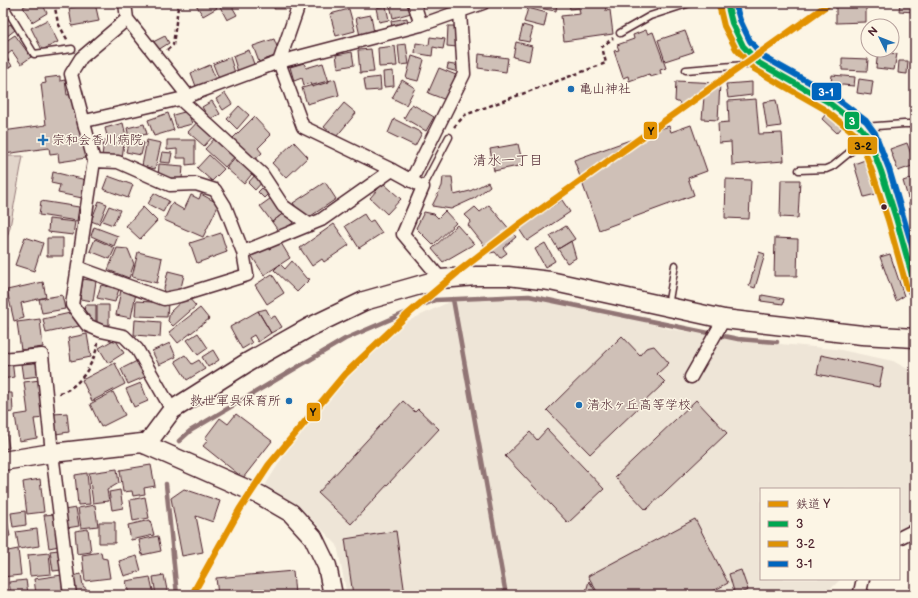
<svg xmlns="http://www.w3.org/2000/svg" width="918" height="598" font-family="'Balsamiq Sans','Klee One',sans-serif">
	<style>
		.built { fill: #eee5d7 }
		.green { fill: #e2d5ca; stroke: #967a7a }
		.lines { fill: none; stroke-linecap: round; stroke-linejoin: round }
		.stream { stroke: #917474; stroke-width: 4.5 }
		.building { fill: #cfc0b7; stroke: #4a1f2b }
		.lane-casing { stroke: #4a1f2b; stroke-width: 9 }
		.street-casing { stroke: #4a1f2b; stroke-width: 15 }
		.secondary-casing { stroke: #4a1f2b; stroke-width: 21 }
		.path { stroke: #4a1f2b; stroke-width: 2.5; stroke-dasharray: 4 3; stroke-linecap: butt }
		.lane { stroke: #fcf5e5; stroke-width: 6 }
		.street { stroke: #fcf5e5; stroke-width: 12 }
		.secondary { stroke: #fcf5e5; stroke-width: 18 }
		.bus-1-casing { stroke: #fcf5e5; stroke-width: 9 }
		.bus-2-casing { stroke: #fcf5e5; stroke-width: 9 }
		.bus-3-casing { stroke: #fcf5e5; stroke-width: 9 }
		.bus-1 { stroke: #00a651; stroke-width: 6 }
		.bus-2 { stroke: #dd9206; stroke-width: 6 }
		.bus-3 { stroke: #0065bd; stroke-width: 6 }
		.rail-1-casing { stroke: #fcf5e5; stroke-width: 10 }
		.rail-1 { stroke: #e39202; stroke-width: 7 }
		.poi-dot { fill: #1f6fb2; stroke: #fcf5e5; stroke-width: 1.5 }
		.bus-dot { fill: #4a1f2b; stroke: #fcf5e5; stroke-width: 1.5 }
		.labels { text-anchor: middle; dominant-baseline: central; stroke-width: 3; stroke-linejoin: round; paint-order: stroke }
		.poi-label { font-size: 13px; fill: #4a1f2b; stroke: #fcf5e5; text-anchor: start }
		.neighbourhood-label { font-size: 14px; fill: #4a1f2b; stroke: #fcf5e5 }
		.line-badge { stroke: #fcf5e5; stroke-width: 1.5 }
		.badge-label { font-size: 11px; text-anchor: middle; font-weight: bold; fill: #fff }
		.pale-badge-label { font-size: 11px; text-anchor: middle; font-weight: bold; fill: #111 }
	</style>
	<rect width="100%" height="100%" fill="#fcf5e5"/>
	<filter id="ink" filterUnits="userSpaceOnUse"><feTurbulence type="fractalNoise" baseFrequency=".025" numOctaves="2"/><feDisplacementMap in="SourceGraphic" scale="8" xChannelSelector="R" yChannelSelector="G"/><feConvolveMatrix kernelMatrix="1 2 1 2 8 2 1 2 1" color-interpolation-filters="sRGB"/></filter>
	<g filter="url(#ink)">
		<path class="built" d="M423 3H470L428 17Z
			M522 294 609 312 670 329 758 342 836 349 893 361 915 373V523L899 532V489H761V579H841L824 595H506L504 586 497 590 499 595H347L337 545 297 504 264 487 288 449 344 380 391 329 449 302 473 296Z"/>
		<path class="green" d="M3 156H23L10 227 3 250Z"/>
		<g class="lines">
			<path class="stream" d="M453 299 506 595
				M179 441 190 431 345 339 435 300 529 296 738 339 777 342
				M166 484 177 595"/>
		</g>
		<path class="building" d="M30 3H42L47 13 32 22 23 7Z
			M95 3 99 21 72 26 69 8Z
			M195 3H214L217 8 203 16Z
			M218 3H230L237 15 227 20Z
			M275 3H289V9H274Z
			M400 3H409L411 13 393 18 390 5Z
			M533 3H557L556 11 532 7Z
			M569 3H605L606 11 610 10 613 34 564 41 561 16 580 14 579 8 570 9Z
			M900 3H915V12L899 11Z
			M386 6 389 20 379 22 376 8Z
			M836 7H866V22L836 23Z
			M528 8 547 13 544 27 524 22Z
			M349 9 355 31 336 36 330 14Z
			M371 15 374 33 360 36 356 18Z
			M407 18 408 25 392 28 391 21Z
			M47 20 58 42 42 50 31 28Z
			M10 24 15 30 6 37 3 33V29Z
			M523 25 533 28 529 42 519 40Z
			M448 26H458L457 47 447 46Z
			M646 30 648 34 653 32 666 68 660 70 661 74 650 77 649 74 629 81 628 76 623 78 614 51 619 50 617 45 634 39 633 35Z
			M685 31 693 52 665 61 658 40Z
			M15 35 31 57 21 64 12 51 3 58V43Z
			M165 36 169 43 158 50 153 42Z
			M430 37 445 39 443 49 433 47 432 56 415 53 416 43 429 45Z
			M274 39 280 54 259 62 253 46Z
			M516 42 532 46 529 61 513 57Z
			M406 44 409 64 400 65 398 45Z
			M395 46 397 66 379 67 378 48Z
			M371 49 374 72 360 73 358 50Z
			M249 50 255 67 238 72 233 56Z
			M878 51 897 54 894 70 876 68Z
			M352 52 354 65 338 68 336 55Z
			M479 54 508 58 506 72 478 68Z
			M412 56 424 60 418 81 406 78Z
			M230 57 235 73 219 79 213 64Z
			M7 58 12 66 3 71V61Z
			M842 58 868 59 867 71 842 70Z
			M899 61H908L907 74 898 73Z
			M304 63 306 68 323 63 329 82 312 87 311 83 304 85 302 78 294 81 290 67Z
			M448 64 460 66 458 72 447 69Z
			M210 65 217 82 197 89 191 73Z
			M439 68 456 75 446 100 428 93Z
			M393 71 394 86 384 87 383 72Z
			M832 75 855 77 854 86 831 84Z
			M60 76V81L65 80 67 95 74 94 81 121 86 158 59 162 58 153 50 154 49 148 4 154 3 131 46 125 41 84 46 83 45 78Z
			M380 77 381 90 366 91 364 79Z
			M335 79 339 95 307 104 302 88Z
			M859 79 873 81 871 95 857 93Z
			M402 80 415 88 406 105 392 98Z
			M676 81 720 83 718 120 702 119 704 97H695L694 101H685V110H679L680 103 675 101Z
			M752 82V95L728 98 726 84Z
			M225 93 232 104 223 110 216 99Z
			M756 99 759 134 782 133 784 161 732 165 731 142 719 143 718 123 729 122 728 101Z
			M776 100 781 126 767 128 763 102Z
			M212 101 220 114 210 120 202 107Z
			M344 103 356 113 336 137 324 127Z
			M412 104 434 117 426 131 404 118Z
			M239 106 249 115 237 129 227 119Z
			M188 111 192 124 177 128 173 115Z
			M828 111 844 125 837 133 822 119Z
			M168 113 174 130 154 136 148 120Z
			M254 117 271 135 258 148 262 153 252 162 231 140Z
			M200 119 215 134 204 146 188 132Z
			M394 119 422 133 415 146 388 133Z
			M123 123 126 136 108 140 105 128Z
			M144 124 147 134 129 138 127 128Z
			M691 125 707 171 688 178 694 195 599 230 574 160 669 126 671 132Z
			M217 136 237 154 225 167 205 149Z
			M129 139 144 143 141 155 126 152Z
			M104 140 124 143 122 158 102 156Z
			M147 140 161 143 155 169 142 166Z
			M167 140H195V164L186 165V158H177V149L167 150Z
			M294 142 308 157 286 178 272 163Z
			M907 143 915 165 898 171 890 149Z
			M518 144 523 165 494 171 490 149Z
			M162 152 172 153 170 163 160 162Z
			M209 155 224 169 212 181 197 168Z
			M237 155 255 170 244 184 226 168Z
			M865 160 876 194 864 197 854 164Z
			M159 164 183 166 182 179 158 177Z
			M53 172 86 180 82 198 58 193 60 185 51 183Z
			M257 173 264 180 255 190 248 183Z
			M108 176 133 185 128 198 103 189Z
			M443 177H452L454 195 470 191 488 182 490 186 475 198 451 209 432 206 442 186Z
			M915 177V196L908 198 903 181Z
			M726 179 751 180 749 219 725 218Z
			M781 180H800L798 218 780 217Z
			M325 182 336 199 305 220 293 203Z
			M383 183 401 199 387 214 370 198Z
			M266 184 272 190 264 198 258 192Z
			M154 193 169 201 163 212 148 204Z
			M201 194 219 204 203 237 164 220 172 203 184 210 191 195 199 199Z
			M274 196 285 212 272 222 260 206Z
			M562 200 570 212 527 241 519 229Z
			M41 201 79 207 77 221 39 215Z
			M99 201 107 204 99 224 91 221Z
			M915 202V219H913L909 203Z
			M489 205 516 237 503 248 507 253 500 258 495 252 490 253 468 225 471 221 465 215 475 207 480 212Z
			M109 206 120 210 113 225 102 221Z
			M143 207 157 221 140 239 126 226Z
			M445 211 456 223 433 245 416 228 424 212 434 214 438 218Z
			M285 212 293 223 279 232 272 222Z
			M364 214 369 222 373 220 382 233 359 248 345 226Z
			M49 219 75 222 73 235 48 232Z
			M334 224 349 245 324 262 322 259 312 266 300 248Z
			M457 225 474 244 443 262 432 249Z
			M566 226 575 239 558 249 550 236Z
			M94 227 118 236 114 246 91 236Z
			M221 233 227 252 197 263 190 243Z
			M25 237 43 243 34 271 15 265Z
			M47 238H63V256H47Z
			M278 238 290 258 264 275 251 255Z
			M775 238 798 239 797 276H774Z
			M95 239 115 248 110 259 90 251Z
			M571 241 576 258 567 263 558 249Z
			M545 243 555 261 545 267 535 249Z
			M117 248 128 249 134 264 129 278 108 270Z
			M138 252 162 258 157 283 132 277Z
			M759 252 765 254 755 288 749 286Z
			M890 254 904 296 896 301 880 257Z
			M292 261 306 278 310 279 297 292 274 270 280 264 285 269Z
			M168 271 184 275 179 296 163 293Z
			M272 274 284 293 267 304 255 285Z
			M83 279 96 281 93 301 80 299Z
			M43 282 46 297 21 303 24 318 14 321 7 290Z
			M101 285 119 289 115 302 97 298Z
			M121 290 136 293 131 318 116 315Z
			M62 295 65 309 42 313 39 299Z
			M762 295 784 299 783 304 761 301Z
			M187 296 196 306 173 326 168 321 170 312Z
			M136 301 168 303 167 317 135 316Z
			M85 305H96V322L89 320 84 312Z
			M97 305H109V325H97Z
			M200 308 209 319 178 343 169 332Z
			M266 309 271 318 275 316 282 327 271 333 258 311Z
			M258 311 271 333 258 342 254 335 249 338 252 343 242 349 230 327Z
			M70 313 79 326 46 333 43 319Z
			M3 318 7 328 4 351H3Z
			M40 319 43 347 21 350 17 322Z
			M135 320 161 322 160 337 134 335Z
			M198 333 208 348 198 355 187 340Z
			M87 334 91 357 71 361 68 338Z
			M622 336 640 355 646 348 654 346 669 363 657 374 665 382 590 454 547 410Z
			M115 339 124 353 108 363 99 348Z
			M170 343 176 357 159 365 152 351Z
			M213 350 219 360 208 367 202 357Z
			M185 355 192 364 199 360 205 369 187 380 175 361Z
			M821 355 883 368 879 387 817 374Z
			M12 360 14 377 3 379V361Z
			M139 360 147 376 128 384 121 369Z
			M37 362 39 376 23 378 21 364Z
			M115 363 125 384 92 401 82 380Z
			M40 380 45 418 34 419 37 438 19 441 15 415 28 413 24 382Z
			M141 383 148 401 134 407 126 389Z
			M113 392 125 415 101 427 90 404Z
			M3 393H12L13 412 3 413Z
			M696 400 727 433 646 510 615 477Z
			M403 401 415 412 418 409 439 429 351 524 318 493Z
			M67 413 69 432 56 434 54 414Z
			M236 414 272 441 243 478 203 446 208 440 205 438 220 418 228 424Z
			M547 429 604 489 568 523 505 456 530 432 537 440Z
			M3 431H6L9 448 3 449Z
			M151 465 155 486 144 488 145 494 133 496 132 491 123 492 120 470Z
			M117 469 119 483 107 490 109 501 93 503 89 473Z
			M87 473 90 504 78 505 75 475Z
			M40 479 44 512 27 514 23 482Z
			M184 489 220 501 213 522 196 516 203 552 182 556 171 498Z
			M120 490 123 508 112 510 109 492Z
			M145 497 149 518 133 521 130 500Z
			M95 505 98 526 81 528 78 508Z
			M76 508 79 526 67 528 64 510Z
			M25 511 26 525 13 527 11 513Z
			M55 514 59 546 49 548 44 515Z
			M695 519 728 583 706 595H599L588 576Z
			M3 520H7L10 536 3 537Z
			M150 520 154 535 131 540 128 525Z
			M99 522H115V543H99Z
			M37 529 39 546 19 549 16 532Z
			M88 529 91 552 77 554 75 531Z
			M396 531 405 595H353L345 539Z
			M158 536 161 551 142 555 139 540Z
			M18 549 21 575 3 577V552Z
			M59 550 62 570 53 571 50 551Z
			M101 552 102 558 107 559 110 578 85 581 82 555Z
			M49 553 51 574 30 576 28 555Z
			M137 556 141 571 124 576 119 561Z
			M741 570 748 590 735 595 729 574Z
			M293 571 295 595H218L216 578Z
			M81 574 83 586 94 595H76L72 576Z
			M62 575 64 590 36 594 34 579Z
			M164 575 168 595H156L153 577Z
			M150 577 154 595H129L126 581Z
			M26 580 28 593 11 595 9 582Z
			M5 581 7 595H3V582Z
			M589 581 598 595H585Z"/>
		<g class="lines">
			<defs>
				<path id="lane" d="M3 3 34 54 72 49
					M620 33 650 16 690 3
					M686 70 756 64
					M863 127 904 124H915
					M799 170 826 169 833 166 867 138
					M423 187 449 137
					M668 306 675 265"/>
				<path id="street" d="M125 3 127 19 81 58 71 74 94 161 72 305 87 325 101 331 124 336 137 349 172 410
					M297 3V10L279 62 303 127 392 170 423 187 403 234 441 279
					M414 3 421 25
					M127 19 188 96
					M180 99 262 174 283 206 310 225
					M85 121 180 99 279 62 421 25 483 3
					M411 181 464 74 460 12
					M243 252 321 220 392 170
					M79 268 164 299 179 296 247 275 243 252 225 206 215 190 196 184 170 185 118 162 94 161
					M3 359 42 355 52 453 70 595
					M691 377 724 319
					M899 538 915 530
					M863 579 860 592 864 595"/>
				<path id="secondary" d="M727 3 732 23 743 46 759 63 828 102 860 127 868 137 881 171 896 218 915 286
					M146 445 172 410 248 362 310 327 364 301 441 279 476 276H508L550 281 724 319 862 335 915 338
					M3 461 52 453 142 443 260 495 291 513 313 537 327 566 333 595"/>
			</defs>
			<use href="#lane" class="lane-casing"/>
			<use href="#street" class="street-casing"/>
			<use href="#secondary" class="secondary-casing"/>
			<path class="path" d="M54 3 58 23 68 41
				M167 50 173 45 178 7 182 3
				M454 127 465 115 606 63 602 47 613 38
				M59 393C80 388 94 363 98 343"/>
			<use href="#lane" class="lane"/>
			<use href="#street" class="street"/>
			<use href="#secondary" class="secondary"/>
			<defs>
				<path id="bus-1" d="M727 3 732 23 743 46 759 63 828 102 860 127 868 137 881 171 896 218 915 286"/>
				<path id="bus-2" d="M719 5 724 26 736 49 754 69 824 109 854 133 861 141 873 174 888 220 907 288"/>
				<path id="bus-3" d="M735 3 740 20 750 41 764 57 832 95 866 121 875 133 889 169 915 256"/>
			</defs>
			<use href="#bus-1" class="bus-1-casing"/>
			<use href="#bus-2" class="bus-2-casing"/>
			<use href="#bus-3" class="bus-3-casing"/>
			<use href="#bus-1" class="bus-1"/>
			<use href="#bus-2" class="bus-2"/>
			<use href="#bus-3" class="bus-3"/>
			<defs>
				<path id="rail-1" d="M192 595 240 509 269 465 345 374 407 315 459 271 520 224 830 3"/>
			</defs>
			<use href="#rail-1" class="rail-1-casing"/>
			<use href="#rail-1" class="rail-1"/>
		</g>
	</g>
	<g class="poi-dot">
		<circle cx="571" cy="89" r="4"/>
		<path d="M41 134h4v4h4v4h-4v4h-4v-4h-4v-4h4z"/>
		<circle cx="289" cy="401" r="4"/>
		<circle cx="579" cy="405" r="4"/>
	</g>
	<circle class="bus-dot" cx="884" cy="207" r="3.5"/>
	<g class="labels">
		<g class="poi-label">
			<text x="579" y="89">亀山神社</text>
			<text x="52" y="140">宗和会香川病院</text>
			<text x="281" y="401" text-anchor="end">救世軍呉保育所</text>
			<text x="587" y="405">清水ヶ丘高等学校</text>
		</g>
		<g class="neighbourhood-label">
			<text x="508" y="160">清水一丁目</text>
		</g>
	</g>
	<g class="line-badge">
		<rect x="811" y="82" width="31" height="19" rx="4" fill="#0065bd"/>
		<rect x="844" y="111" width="16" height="19" rx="4" fill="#00a651"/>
		<rect x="643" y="121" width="15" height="19" rx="4" fill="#e39202"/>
		<rect x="847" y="136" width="31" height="19" rx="4" fill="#dd9206"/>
		<rect x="306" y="402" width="15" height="20" rx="4" fill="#e39202"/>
	</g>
	<g class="badge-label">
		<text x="826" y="96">3-1</text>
		<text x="852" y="125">3</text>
	</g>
	<g class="pale-badge-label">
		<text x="651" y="135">Y</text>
		<text x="863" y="150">3-2</text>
		<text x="313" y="416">Y</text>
	</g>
	<rect width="918" height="598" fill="none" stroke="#fcf5e5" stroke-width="16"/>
	<rect x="8" y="8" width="902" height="582" fill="none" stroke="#4a1f2b" stroke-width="1.5" filter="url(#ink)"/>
	<rect x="760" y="488" width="140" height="92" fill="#fcf5e5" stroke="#b59f9b"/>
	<rect x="768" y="501" width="20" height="6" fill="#e39202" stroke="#b59f9b"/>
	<text x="796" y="508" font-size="12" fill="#4a1f2b">鉄道 Y</text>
	<rect x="768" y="521" width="20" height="6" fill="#00a651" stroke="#b59f9b"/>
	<text x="796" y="528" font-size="12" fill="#4a1f2b">3</text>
	<rect x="768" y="541" width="20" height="6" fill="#dd9206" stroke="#b59f9b"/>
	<text x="796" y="548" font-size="12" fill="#4a1f2b">3-2</text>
	<rect x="768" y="561" width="20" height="6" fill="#0065bd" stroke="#b59f9b"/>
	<text x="796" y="568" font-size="12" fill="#4a1f2b">3-1</text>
	<g transform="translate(880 38) rotate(313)"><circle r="19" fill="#fcf5e5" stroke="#b59f9b"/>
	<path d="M0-3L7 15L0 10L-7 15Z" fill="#1f6fb2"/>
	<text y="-6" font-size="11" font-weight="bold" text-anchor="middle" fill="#4a1f2b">N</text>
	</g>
</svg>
